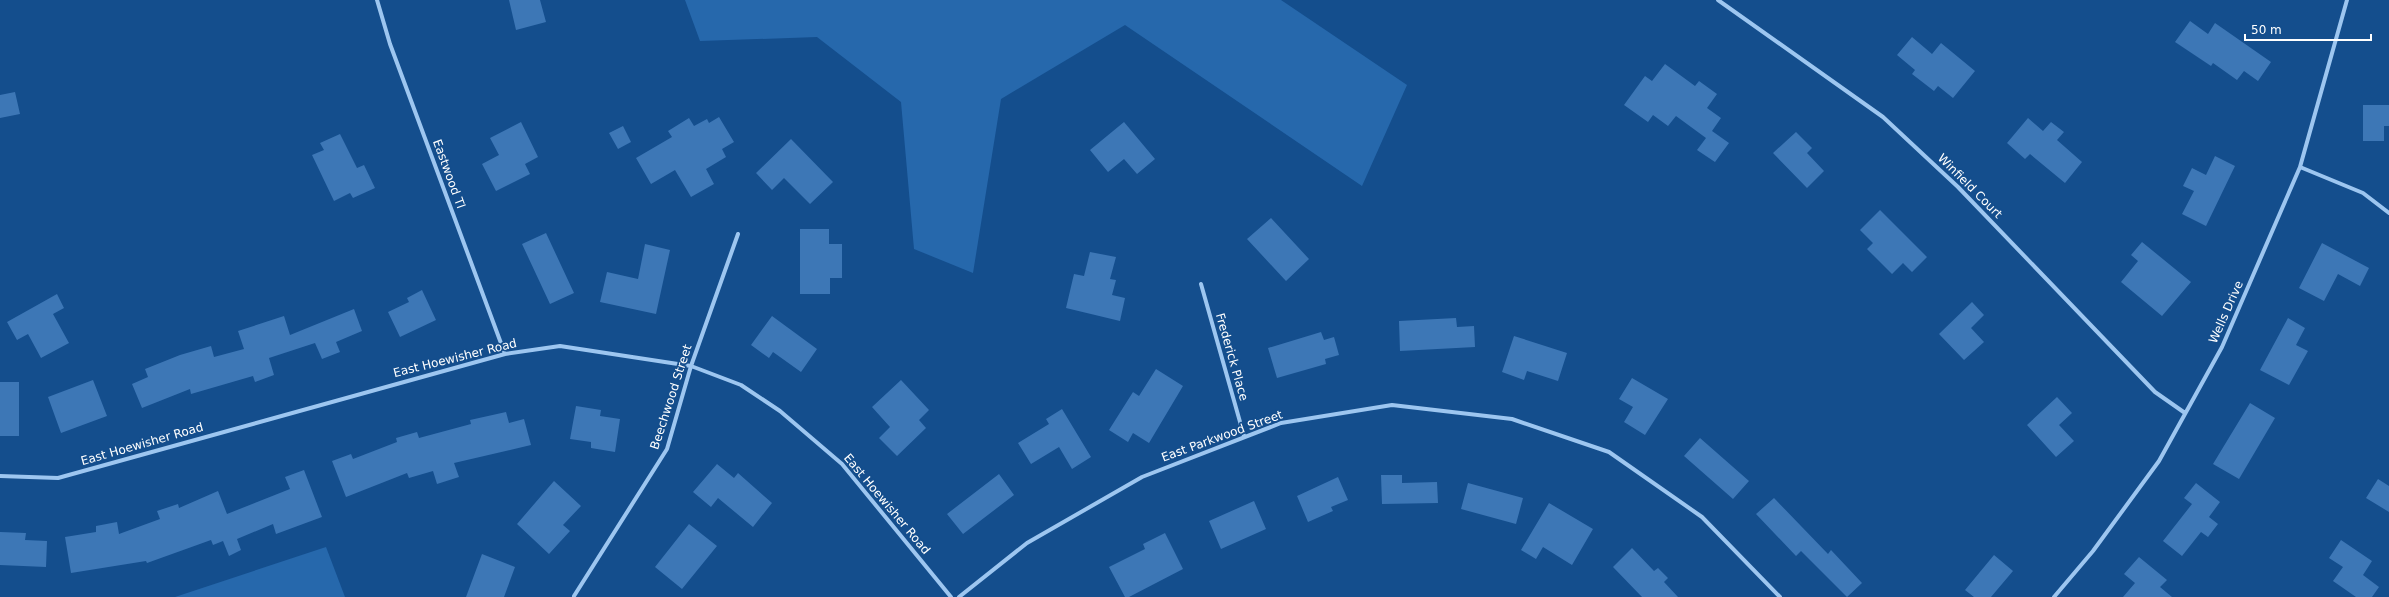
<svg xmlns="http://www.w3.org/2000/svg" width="2389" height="597" font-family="'DejaVu Sans',sans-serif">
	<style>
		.green { fill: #2668ac }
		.building { fill: #3d77b6 }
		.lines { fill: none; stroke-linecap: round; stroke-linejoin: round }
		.minor { stroke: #9dc6f0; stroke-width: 4 }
		.labels { text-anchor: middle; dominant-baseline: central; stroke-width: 3.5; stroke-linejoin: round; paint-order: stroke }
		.street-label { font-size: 12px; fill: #fff; stroke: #144e8d }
	</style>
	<rect width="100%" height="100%" fill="#144e8d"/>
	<path class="green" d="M685 0H1281L1407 85 1362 186 1125 25 1001 99 973 273 914 249 901 102 817 37 700 41Z
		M326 547 345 597H175Z"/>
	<path class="building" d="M509 0H540L546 22 516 30Z
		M2190 21 2208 34 2215 23 2271 62 2258 81 2244 71 2237 80 2213 63 2211 66 2175 42Z
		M1912 37 1932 54 1941 43 1975 71 1953 98 1938 86 1934 91 1912 74 1915 70 1897 55Z
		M1665 64 1695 86 1699 81 1717 94 1707 108 1721 118 1712 131 1729 143 1715 162 1697 150 1706 138 1676 116 1668 126 1653 115 1648 122 1624 105 1645 76 1652 81Z
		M15 92 20 114 0 118V95Z
		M2363 105H2389V126H2384V141H2363Z
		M719 117 734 142 722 149 726 157 706 169 714 184 691 197 675 170 651 184 636 158 672 137 668 131 689 118 694 126 707 119 709 123Z
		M2028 118 2043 131 2051 122 2064 132 2057 140 2082 162 2065 183 2030 154 2025 159 2007 143Z
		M521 122 538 157 525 164 530 174 496 191 482 164 499 155 490 138Z
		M1124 122 1155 159 1137 174 1124 159 1108 172 1090 150Z
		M623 126 631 142 618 149 609 133Z
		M1796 132 1812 148 1807 153 1824 171 1807 188 1773 153Z
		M340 134 357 168 364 165 375 188 353 198 350 193 334 201 312 155 324 150 320 143Z
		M791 139 833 182 810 204 784 178 772 190 756 173Z
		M2215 156 2235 166 2206 226 2182 214 2194 191 2183 186 2192 168 2206 175Z
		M1880 210 1927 257 1912 272 1903 263 1892 274 1867 249 1873 243 1860 230Z
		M1271 218 1309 259 1286 281 1247 239Z
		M800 229H829V244H842V278H830V294H800Z
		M546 233 574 293 550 304 522 244Z
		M2142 242 2191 282 2162 316 2121 282 2138 261 2131 255Z
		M2322 243 2369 268 2360 286 2338 274 2324 301 2299 288Z
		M645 244 670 250 656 314 600 302 607 272 638 279Z
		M1090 252 1116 257 1110 279 1116 280 1112 295 1125 298 1120 321 1066 308 1074 274 1084 276Z
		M422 290 436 320 400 337 388 312 409 302 407 298Z
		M57 294 64 308 53 314 69 343 41 358 28 334 17 340 7 322Z
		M1972 302 1984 315 1971 328 1984 342 1964 360 1939 334Z
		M354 309 362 331 336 342 340 352 322 359 315 343 269 358 274 375 255 382 253 376 191 394 190 389 142 408 132 384 148 377 145 369 180 355 211 346 214 357 244 349 238 331 284 316 290 335Z
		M772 316 817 349 801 372 773 352 769 358 751 345Z
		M1456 318 1457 327 1474 326 1475 347 1400 351 1399 321Z
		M2288 318 2305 328 2296 345 2308 351 2289 385 2260 370Z
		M1321 332 1324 340 1334 337 1339 355 1325 359 1326 364 1277 378 1268 348Z
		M1514 336 1567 353 1558 381 1527 371 1524 380 1502 372Z
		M1156 369 1183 386 1149 443 1133 433 1128 442 1109 430 1133 392 1139 396Z
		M1632 378 1668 399 1645 435 1624 422 1633 407 1619 399Z
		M93 380 107 416 61 433 48 397Z
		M901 380 929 410 919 420 926 428 897 456 879 438 890 427 872 407Z
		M0 382H19V436H0Z
		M2057 397 2072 413 2059 425 2074 441 2056 457 2027 425Z
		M2250 403 2275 418 2239 479 2213 464Z
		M576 406 601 410 600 416 620 419 615 452 591 448V442L570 439Z
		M1062 409 1091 457 1072 469 1059 447 1031 464 1018 443 1049 424 1046 419Z
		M506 412 509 423 524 419 531 445 454 463 459 477 437 484 433 471 409 478 407 473 346 497 332 461 351 454 353 459 397 442 396 438 417 432 419 438 471 424 470 420Z
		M1700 438 1749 481 1733 499 1684 456Z
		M717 464 734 478 738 473 772 503 753 527 718 498 711 507 693 492Z
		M304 470 322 517 276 534 273 524 237 539 241 550 229 556 223 541 213 545 211 540 147 563 146 561 71 573 65 537 96 532V526L117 522 119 534 160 519 157 511 178 504 179 508 218 491 227 514 290 489 285 477Z
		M999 474 1014 495 963 534 947 514Z
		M1381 475H1402V483L1437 482 1438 503 1382 504Z
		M1338 477 1348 500 1331 507 1333 511 1308 522 1297 496Z
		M2378 479 2389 486V512L2366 498Z
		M554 481 581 506 563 525 570 531 549 554 517 524Z
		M1468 483 1523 498 1516 524 1461 509Z
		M2196 483 2220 502 2209 517 2218 524 2208 537 2201 532 2182 556 2163 541 2192 504 2184 498Z
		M1774 498 1828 554 1831 550 1862 583 1847 597 1801 551 1796 556 1756 514Z
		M1254 501 1266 529 1221 549 1209 521Z
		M1549 503 1593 529 1572 565 1543 547 1536 559 1521 550Z
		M689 524 717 546 682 589 655 567Z
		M0 532 26 533 25 540 47 541 46 567 0 565Z
		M1165 533 1183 569 1129 597H1125L1109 567 1145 549 1143 544Z
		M2341 540 2372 561 2363 575 2379 587 2372 597H2356L2333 581 2343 567 2329 558Z
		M1632 548 1654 571 1658 568 1668 578 1664 582 1678 597H1642L1613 567Z
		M482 554 515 567 504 597H466Z
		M1994 555 2013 571 1991 597H1974L1965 590Z
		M2139 557 2167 580 2160 587 2172 597H2123L2135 583 2124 574Z"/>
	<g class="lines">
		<path class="minor" d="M377 0 390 44 505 354
			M1718 0 1883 117 1958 187 2155 392 2185 413
			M2300 167 2363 193 2389 213
			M1201 284 1244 436
			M0 476 58 478 505 354 560 346 691 366 741 385 780 411 842 464 951 597
			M574 596 667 449 691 366 738 234
			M959 597 1027 543 1142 477 1281 423 1392 405 1512 419 1609 452 1702 517 1780 597
			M2054 597 2093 551 2159 461 2222 347 2300 167 2347 0"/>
	</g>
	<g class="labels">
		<g class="street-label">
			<text transform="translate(449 174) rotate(70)">Eastwood Tl</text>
			<text transform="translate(1970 186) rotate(45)">Winfield Court</text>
			<text transform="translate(2226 312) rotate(-66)">Wells Drive</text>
			<text transform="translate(1232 357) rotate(74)">Frederick Place</text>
			<text transform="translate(455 358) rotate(-14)">East Hoewisher Road</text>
			<text transform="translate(671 397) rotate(-72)">Beechwood Street</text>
			<text transform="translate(1222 436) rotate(-20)">East Parkwood Street</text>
			<text transform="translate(142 444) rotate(-16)">East Hoewisher Road</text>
			<text transform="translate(887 504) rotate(50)">East Hoewisher Road</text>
		</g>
	</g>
	<path d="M2245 34v6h126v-6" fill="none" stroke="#ffffff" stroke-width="2"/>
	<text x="2251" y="34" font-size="12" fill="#ffffff" stroke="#144e8d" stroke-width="3" paint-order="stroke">50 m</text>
</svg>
